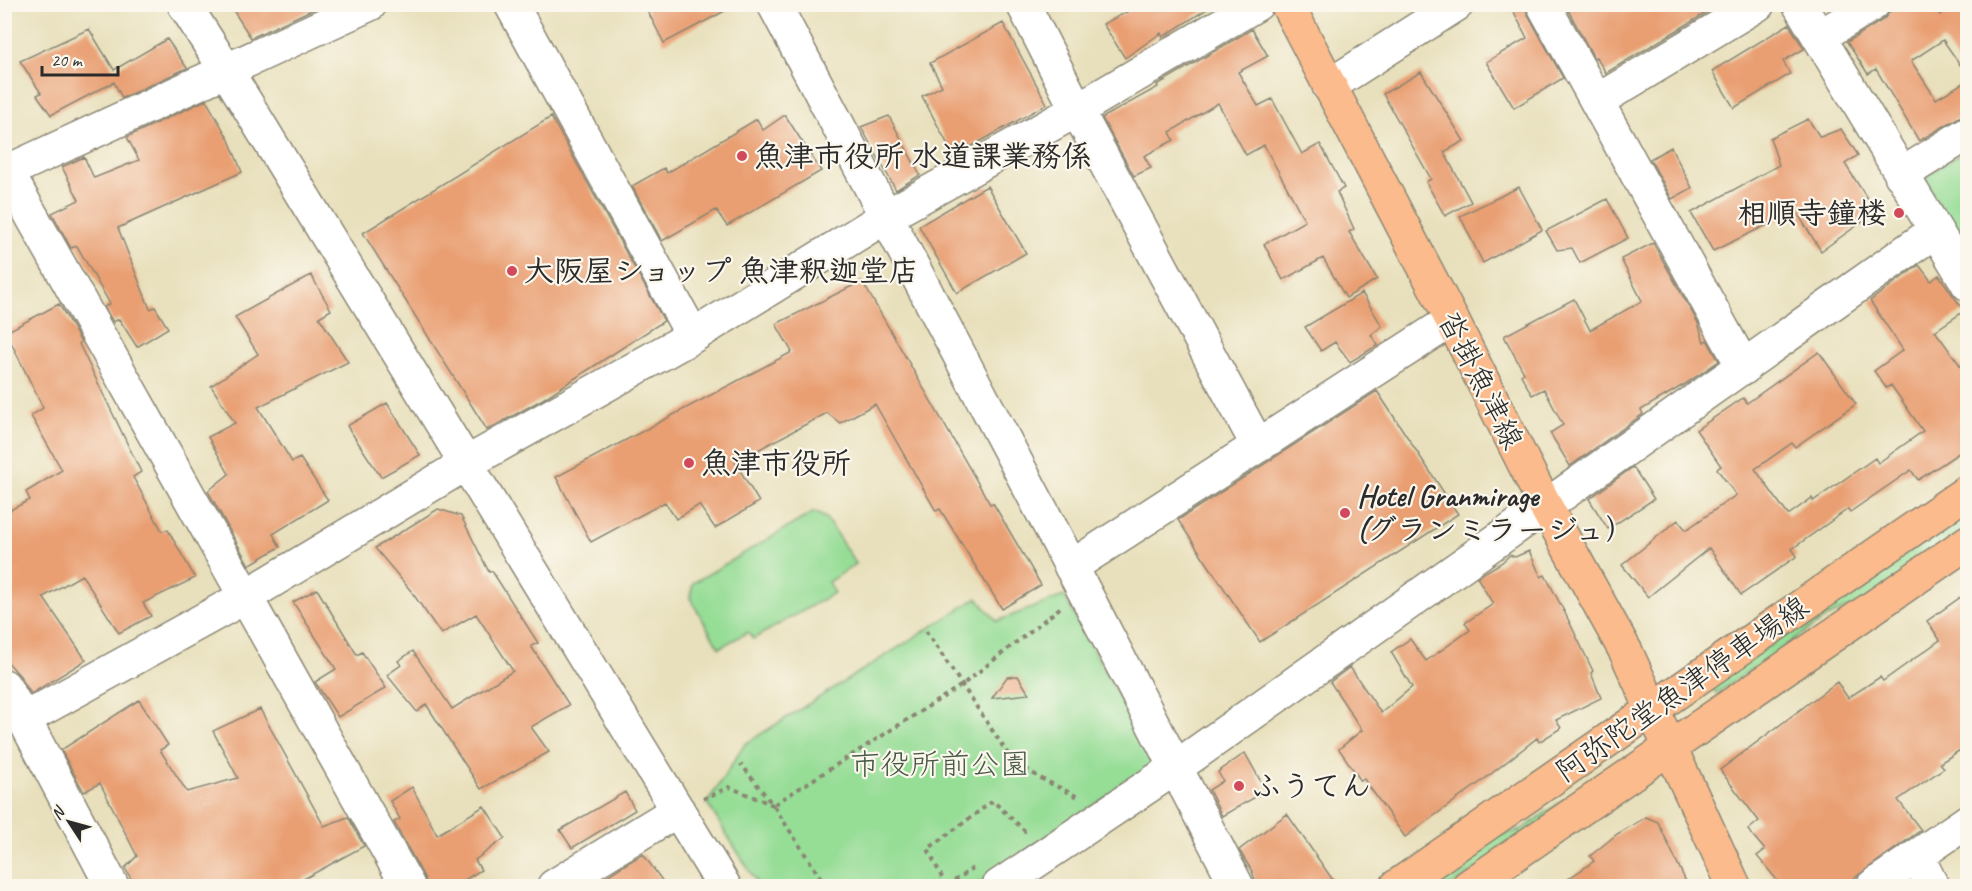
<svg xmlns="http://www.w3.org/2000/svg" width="1972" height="891" font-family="Caveat,'Klee One',sans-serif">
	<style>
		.green { fill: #96dd96; stroke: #608460; stroke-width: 1.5 }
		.building { fill: #e99f72 }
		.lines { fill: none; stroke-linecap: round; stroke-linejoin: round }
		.minor-casing { stroke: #8a8674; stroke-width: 36 }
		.major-casing { stroke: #8a8674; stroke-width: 36 }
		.path { stroke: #8a8674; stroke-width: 4; stroke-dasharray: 4.5 4.5; stroke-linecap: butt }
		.minor { stroke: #fff; stroke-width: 33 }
		.major { stroke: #fbbb8c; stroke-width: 33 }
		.poi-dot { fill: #d1495b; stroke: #fbf7ec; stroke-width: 2 }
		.labels { text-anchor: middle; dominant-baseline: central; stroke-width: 4.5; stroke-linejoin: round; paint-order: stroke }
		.poi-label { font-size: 30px; font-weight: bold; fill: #2b2b2b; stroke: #fbf7ec; text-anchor: start }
		.street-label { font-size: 30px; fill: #2b2b2b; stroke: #fbf7ec }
		.park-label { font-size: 30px; fill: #465846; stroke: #fbf7ec }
	</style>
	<rect width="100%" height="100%" fill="#fbf7ec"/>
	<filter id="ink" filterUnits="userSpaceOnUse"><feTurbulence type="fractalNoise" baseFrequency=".0167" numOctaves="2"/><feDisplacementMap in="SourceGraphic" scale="12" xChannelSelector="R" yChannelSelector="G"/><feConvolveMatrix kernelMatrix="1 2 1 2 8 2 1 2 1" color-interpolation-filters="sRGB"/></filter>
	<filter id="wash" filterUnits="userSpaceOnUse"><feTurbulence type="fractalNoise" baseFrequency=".008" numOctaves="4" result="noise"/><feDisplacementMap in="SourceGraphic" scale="24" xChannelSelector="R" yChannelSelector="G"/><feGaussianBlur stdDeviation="1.35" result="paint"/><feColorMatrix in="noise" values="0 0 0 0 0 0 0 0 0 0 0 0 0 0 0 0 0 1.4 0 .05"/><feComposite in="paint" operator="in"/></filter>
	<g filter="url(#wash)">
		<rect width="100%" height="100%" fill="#e8e0bc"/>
		<path class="green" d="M1967 149V250L1925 182 1930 173Z
			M1967 509V528L1864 601 1826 618 1716 694 1711 686Z
			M814 512 826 518 856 564 828 582 834 593 753 639 748 632 719 648 690 598 693 583Z
			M1064 596 1155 764 974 886H759L707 803 745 744 977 598 997 621Z
			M1620 760 1625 767 1451 886H1422L1493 837 1521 830Z"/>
		<g id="blocks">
			<path class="building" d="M229 4H324L251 38Z
				M644 4H738L664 43Z
				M1142 4H1215L1163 37 1161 33 1125 58 1103 24Z
				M1510 4H1524L1527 13 1563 78 1514 108 1486 62 1527 38Z
				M1565 4H1721L1606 73 1596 57 1594 58Z
				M1892 4H1933L1940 15 1958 4H1961L1968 14V76L1943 40 1911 61 1936 99 1968 80V112L1919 141 1876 69 1868 74 1847 42 1883 20 1890 12Z
				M1003 23 1047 104 954 156 922 96 942 86 930 63Z
				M1789 24 1804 49 1783 61 1790 74 1734 108 1712 71Z
				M89 29 114 70 167 39 187 68 122 98 114 82 51 115 37 95 41 93 20 61Z
				M1252 29 1268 56 1238 72 1258 106 1272 99 1302 154 1320 144 1344 188 1337 192 1354 229 1349 232 1377 279 1346 298 1323 258 1283 280 1264 244 1305 221 1264 145 1246 155 1218 103 1170 132 1174 140 1144 156 1151 168 1134 176 1102 118 1158 87 1157 85Z
				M1421 72 1464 141 1444 152 1471 202 1445 216 1426 182 1431 179 1383 94Z
				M206 100 229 140 242 172 118 228 150 309 155 307 168 328 137 347 119 319 113 322 104 307 110 304 77 246 71 248 52 213 79 200 62 167 84 157 94 178 139 160 127 137Z
				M785 115 821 171 727 226 716 210 662 241 632 186 664 168 667 173 757 119 763 130Z
				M889 116 920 175 896 190 861 127Z
				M551 117 664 321 543 399 487 430 363 233Z
				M1808 119 1820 137 1841 129 1858 155 1845 164 1876 212 1821 251 1796 211 1713 251 1691 213 1779 165 1770 138Z
				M1671 147 1692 188 1672 199 1650 159Z
				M987 186 1026 253 957 293 919 226Z
				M1519 187 1542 230 1483 263 1460 216Z
				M1607 199 1628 238 1580 263 1572 248 1557 250 1546 231Z
				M1653 243 1698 323 1704 342 1707 340 1719 361 1685 384 1641 410 1643 414 1570 466 1550 433 1563 425 1544 389 1532 395 1521 375 1524 373 1504 336 1574 299 1590 330 1642 301 1621 259Z
				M1919 265 1931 281 1939 275 1964 311 1935 331 1968 376V447L1918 480 1911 470 1850 512 1848 509 1792 549 1797 556 1741 595 1709 548 1648 597 1622 565 1678 520 1686 530 1736 495 1717 469 1721 466 1696 430 1743 398 1747 403 1819 352 1856 404 1795 447 1792 443 1755 469 1788 515 1812 498 1813 501 1875 458 1878 463 1923 431 1891 385 1886 388 1874 371 1903 350 1870 301Z
				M311 275 331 310 319 317 348 362 258 407 292 462 300 458 328 500 273 534 280 547 249 565 208 491 229 474 208 437 235 423 211 386 258 354 235 317Z
				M862 281 990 504 993 503 1041 585 1002 609 940 509 936 511 875 404 840 423 827 413 735 462 759 502 715 528 699 505 676 519 665 502 591 542 556 477 792 352 776 324Z
				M1362 293 1382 326 1371 335 1378 345 1350 362 1335 342 1321 351 1305 327Z
				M59 304 81 342 79 344 141 472 133 477 162 531 168 530 195 578 143 603 151 616 119 633 82 575 43 597 86 660 31 694 20 676 4 658V513L30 500 26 492 62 470 31 416 43 408 6 332Z
				M1377 391 1458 514 1260 642 1178 520Z
				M387 403 420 455 381 477 347 426Z
				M1633 467 1654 499 1608 529 1589 499Z
				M438 509 461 516 489 572 492 571 538 643 531 646 569 705 531 727 549 752 481 789 426 704 417 712 387 675 401 665 398 661 413 651 452 709 513 671 476 614 441 634 411 591 375 548Z
				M1529 551 1541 577 1545 575 1566 615 1593 671 1591 673 1601 698 1556 720 1561 728 1539 742 1537 738 1482 781 1405 837 1364 779 1361 781 1339 749 1362 730 1330 682 1350 667 1381 713 1412 687 1391 652 1410 639 1426 661 1470 630 1465 623 1493 604 1477 577 1501 563 1510 555 1515 557Z
				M317 589 357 655 362 652 386 688 338 717 315 682 336 669 293 602Z
				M1968 592V745L1940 763 1944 768 1898 800 1921 830 1843 886H1782L1757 856 1765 850 1748 830 1759 821 1720 770 1837 682 1848 698 1880 677 1883 681 1940 640 1927 621Z
				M1018 676 1029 694 992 698 1007 677Z
				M139 700 168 745 160 750 187 792 238 778 213 731 260 709 324 826 348 817 364 846 291 886H135L125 868 137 856 100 783 84 792 61 750Z
				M1245 753 1266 791 1222 816 1209 790 1223 781 1218 772Z
				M412 787 437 835 484 806 505 838 475 860 481 870 455 886H427L424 877 394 822 400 819 390 801Z
				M625 792 635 810 572 848 560 830Z
				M1287 814 1337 886H1257L1252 871 1239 850Z
				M1646 817 1658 822 1688 886H1558L1594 861 1590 856 1617 834Z
				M643 854 666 886H593L621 867Z"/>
		</g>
	</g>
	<g filter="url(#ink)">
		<use href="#blocks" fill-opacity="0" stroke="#8a8674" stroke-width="1.5"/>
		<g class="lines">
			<defs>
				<path id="minor" d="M184 4 226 70 724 886
					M511 4 693 336
					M774 4 1083 589 1237 886
					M1023 4 1077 110 1258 446
					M1543 4 1744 368
					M1799 4 1968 284
					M1819 37 1873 4
					M1329 86 1457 4
					M1597 101 1758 4
					M7 172 408 886
					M4 173 370 4
					M1901 175 1968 133
					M1071 567 1452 320
					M4 686 24 719 112 886
					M24 719 245 597 467 463 693 336 885 217 1077 110 1257 4
					M1917 856 1932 886
					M554 886 678 810
					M999 886 1175 768 1935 231
					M1873 886 1968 821"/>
				<path id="major" d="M1287 4 1452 320 1546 507 1626 652 1734 886
					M1397 886 1968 491
					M1469 886 1968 542"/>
			</defs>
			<use href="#minor" class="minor-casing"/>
			<use href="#major" class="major-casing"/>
			<path class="path" d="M926 631 1012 760 1042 779 1080 798
				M703 799 729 787 773 805 741 764
				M826 886 773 805 962 685 1061 607
				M946 886 928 849 993 801 1025 831 1027 830
				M947 886 976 866"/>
			<use href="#minor" class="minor"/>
			<use href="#major" class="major"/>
		</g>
	</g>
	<g class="poi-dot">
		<circle cx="742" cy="156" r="6"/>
		<circle cx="1899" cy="213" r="6"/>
		<circle cx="512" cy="271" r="6"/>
		<circle cx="689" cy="463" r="6"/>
		<circle cx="1345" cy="513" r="6"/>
		<circle cx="1239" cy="786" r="6"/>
	</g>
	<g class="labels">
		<g class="poi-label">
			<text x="754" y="156">魚津市役所 水道課業務係</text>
			<text x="1887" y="213" text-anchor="end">相順寺鐘楼</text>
			<text x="524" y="271">大阪屋ショップ 魚津釈迦堂店</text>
			<text x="701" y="463">魚津市役所</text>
			<text x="1357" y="496">Hotel Granmirage<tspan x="1357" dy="34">(グランミラージュ）</tspan></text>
			<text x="1251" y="786">ふうてん</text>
		</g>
		<g class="street-label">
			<text transform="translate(1481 380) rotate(63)">沓掛魚津線</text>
			<text transform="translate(1682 689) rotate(-35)">阿弥陀堂魚津停車場線</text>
		</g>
		<g class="park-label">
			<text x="940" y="764">市役所前公園</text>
		</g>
	</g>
	<rect width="1972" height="891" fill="none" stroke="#fbf7ec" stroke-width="24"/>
	<g transform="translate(69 822) rotate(306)" stroke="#fbf7ec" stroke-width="4.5" paint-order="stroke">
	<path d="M0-4.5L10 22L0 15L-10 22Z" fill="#2b2b2b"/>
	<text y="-9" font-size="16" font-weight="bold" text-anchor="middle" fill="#2b2b2b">N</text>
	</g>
	<path d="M42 66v9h76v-9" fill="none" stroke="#2b2b2b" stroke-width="3"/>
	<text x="51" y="66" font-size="18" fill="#2b2b2b" stroke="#fbf7ec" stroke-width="4.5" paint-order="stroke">20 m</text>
</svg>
